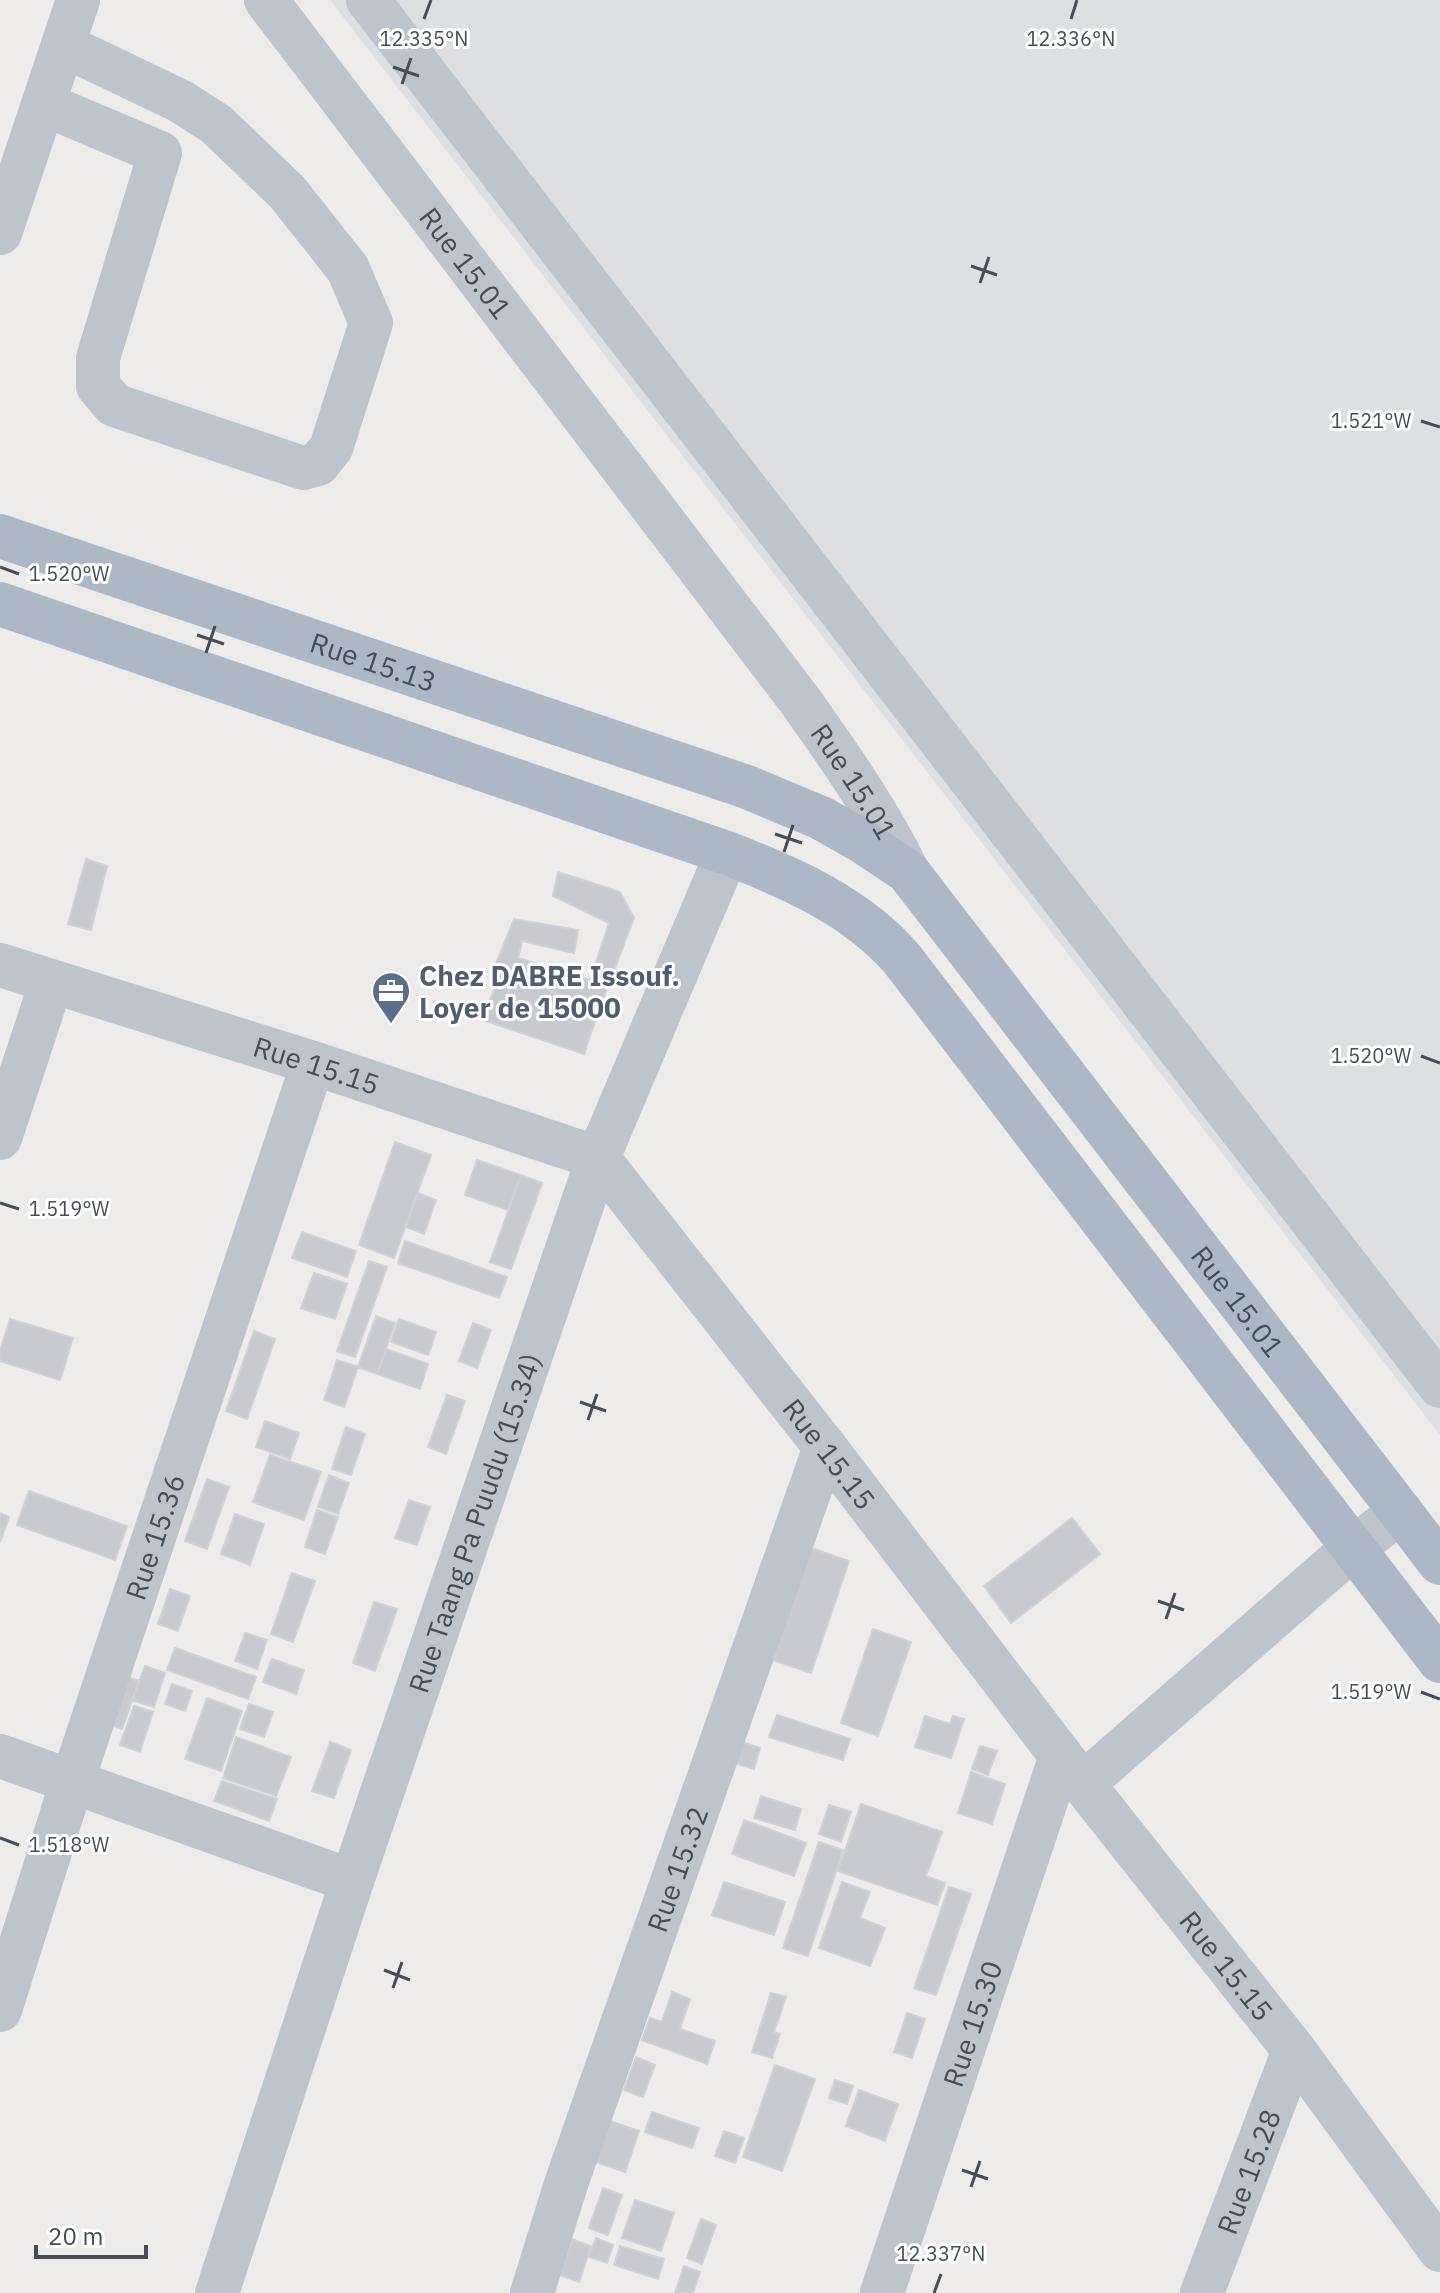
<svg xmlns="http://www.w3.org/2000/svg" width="1440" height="2293" font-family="'IBM Plex Sans',sans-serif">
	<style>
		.airport { fill: #dddfe3 }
		.building { fill: #c9cad0; stroke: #d0d1d6; stroke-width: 2 }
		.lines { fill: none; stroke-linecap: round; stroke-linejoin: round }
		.minor { stroke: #bec4cc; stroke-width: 44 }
		.major { stroke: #adb8c7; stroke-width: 44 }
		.ticks { fill: none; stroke: #464d56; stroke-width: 3 }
		.labels { text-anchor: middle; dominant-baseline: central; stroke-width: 6; stroke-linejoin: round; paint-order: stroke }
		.street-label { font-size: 28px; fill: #464d56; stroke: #fff }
		.service-label { font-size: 28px; font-weight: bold; fill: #4e5e75; stroke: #fff; text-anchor: start }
		.ticks-label { font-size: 20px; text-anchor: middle; fill: #464d56; stroke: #fff; stroke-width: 6; stroke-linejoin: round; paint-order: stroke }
	</style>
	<rect width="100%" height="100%" fill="#eeebeb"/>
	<path class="airport" d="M330 0H1440V1435L764 561Z"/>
	<path class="building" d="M86 859 107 866 91 930 68 924Z
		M558 872 620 892 634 918 599 1009 494 969 514 919 578 930 574 953 522 941 518 958 590 980 609 923 553 896Z
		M500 973 599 1009 584 1054 483 1020Z
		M395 1142 431 1155 394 1258 359 1245Z
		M477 1160 521 1175 508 1210 465 1195Z
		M521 1175 542 1183 511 1269 490 1262Z
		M418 1193 436 1200 424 1234 406 1227Z
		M302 1232 356 1251 347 1277 292 1258Z
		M405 1241 507 1277 499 1298 398 1263Z
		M369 1261 387 1267 355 1357 337 1351Z
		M314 1273 347 1284 335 1319 301 1308Z
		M376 1316 395 1323 377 1374 358 1367Z
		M10 1319 73 1338 60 1380 0 1361V1351Z
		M399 1319 436 1332 428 1355 391 1342Z
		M473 1323 491 1330 477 1368 459 1361Z
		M254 1331 275 1339 247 1419 226 1411Z
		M386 1349 428 1364 420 1389 377 1374Z
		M337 1360 358 1367 344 1407 324 1400Z
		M447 1395 465 1401 446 1454 428 1447Z
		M265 1421 299 1433 290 1459 256 1447Z
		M346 1427 365 1434 351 1475 332 1469Z
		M270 1455 321 1472 304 1520 253 1502Z
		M329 1475 349 1483 338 1514 318 1507Z
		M207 1479 229 1487 207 1549 185 1541Z
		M29 1491 127 1526 115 1560 17 1525Z
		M409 1500 430 1507 417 1545 395 1538Z
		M317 1510 338 1517 325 1554 305 1547Z
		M0 1513 9 1517 0 1542Z
		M235 1514 264 1524 250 1565 221 1554Z
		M1072 1518 1100 1554 1011 1623 984 1586Z
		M811 1548 849 1561 811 1673 773 1660Z
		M292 1573 315 1581 293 1642 271 1634Z
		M170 1589 190 1596 178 1631 158 1624Z
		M374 1602 397 1609 375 1671 353 1663Z
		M873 1629 911 1642 878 1736 841 1723Z
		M245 1633 267 1640 257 1669 235 1661Z
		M175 1648 256 1677 248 1699 167 1670Z
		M272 1659 304 1670 296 1694 263 1682Z
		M145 1666 165 1673 154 1707 132 1700Z
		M121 1675 139 1681 122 1729 105 1723Z
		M172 1684 192 1691 185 1711 165 1704Z
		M207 1698 242 1711 221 1771 185 1759Z
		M249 1704 273 1712 264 1737 240 1729Z
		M134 1706 153 1712 140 1752 120 1745Z
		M777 1715 850 1739 843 1760 769 1737Z
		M925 1716 950 1724 953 1716 964 1719 951 1758 915 1747Z
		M236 1737 291 1757 276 1796 223 1778Z
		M330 1742 351 1750 334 1798 312 1791Z
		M742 1742 760 1748 754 1769 735 1763Z
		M980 1746 997 1751 988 1775 972 1769Z
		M971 1772 1005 1784 992 1824 958 1813Z
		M222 1781 277 1799 269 1821 214 1801Z
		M761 1796 801 1809 795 1830 754 1818Z
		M861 1804 942 1832 926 1876 945 1883 937 1905 838 1871Z
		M829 1805 851 1812 841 1842 819 1834Z
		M744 1820 806 1843 794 1876 732 1854Z
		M819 1842 843 1850 808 1956 783 1948Z
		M724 1882 785 1902 774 1935 712 1915Z
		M842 1882 870 1892 860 1918 885 1928 870 1966 819 1948Z
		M949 1887 971 1894 936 1995 914 1988Z
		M672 1992 690 1999 680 2029 715 2041 707 2064 642 2040 650 2018 662 2022Z
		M771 1993 786 1997 774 2032 780 2034 772 2058 752 2052Z
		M907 2013 925 2019 912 2058 894 2052Z
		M636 2057 655 2065 643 2097 624 2090Z
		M775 2065 815 2079 782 2171 743 2157Z
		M835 2080 853 2086 847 2104 829 2098Z
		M859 2090 898 2104 885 2141 846 2126Z
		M652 2112 699 2128 692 2148 645 2132Z
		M604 2119 639 2131 625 2172 590 2160Z
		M724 2131 744 2138 735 2163 715 2156Z
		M603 2188 622 2195 608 2235 589 2228Z
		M635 2200 674 2213 661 2251 622 2238Z
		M701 2219 716 2225 702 2264 687 2258Z
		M596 2238 613 2245 607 2263 589 2257Z
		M572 2239 591 2246 579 2282 560 2275Z
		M620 2246 664 2259 658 2279 614 2265Z
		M684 2266 700 2272 693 2293H675Z"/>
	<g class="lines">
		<g class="minor">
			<path id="s1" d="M266 0 801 702C840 757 878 811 908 872"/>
			<path d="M368 0 1440 1386"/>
			<path d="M44 104 160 153 98 358V386L114 405 303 468 318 464 331 448 371 323 348 269 287 192 216 124 180 101 63 45"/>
			<path d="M0 233 78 0"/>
			<path id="s2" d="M0 965 313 1063 598 1158 825 1447 1061 1756 1294 2050 1440 2250"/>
			<path d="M0 1138 51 983"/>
			<path d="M0 1756 352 1881"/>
			<path d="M1084 1783 1354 1547 1401 1512"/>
			<path id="s3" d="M0 2010 72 1782 313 1063"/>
			<path id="s4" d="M217 2293 352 1881 598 1158 727 853"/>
			<path id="s5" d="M532 2293 566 2184 825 1447"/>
			<path id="s6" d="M882 2293 1061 1756"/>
			<path id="s7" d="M1202 2293 1294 2050"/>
		</g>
		<g class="major">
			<path id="s8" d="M0 536 747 787 821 818 860 840 908 872 1440 1563"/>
			<path d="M0 604 727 853C791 878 856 906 902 959L1440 1661"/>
		</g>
	</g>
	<path class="ticks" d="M424 19 431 0M1071 19 1077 0M393 67 419 76M402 84 411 58M971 266 997 275M980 283 989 257M1421 421 1440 427M0 567 19 574M197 635 224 644M206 653 215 626M775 834 802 843M784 852 793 825M1421 1056 1440 1063M0 1203 19 1209M580 1402 606 1411M588 1420 597 1394M1158 1601 1184 1610M1166 1619 1175 1593M1421 1692 1440 1699M0 1838 19 1845M384 1970 410 1980M393 1988 402 1962M962 2170 988 2179M971 2187 980 2161M934 2293 941 2274"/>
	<defs>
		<symbol id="office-pin" viewBox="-11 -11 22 30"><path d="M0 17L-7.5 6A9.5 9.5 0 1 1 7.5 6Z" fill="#5c6f8a" stroke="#fff"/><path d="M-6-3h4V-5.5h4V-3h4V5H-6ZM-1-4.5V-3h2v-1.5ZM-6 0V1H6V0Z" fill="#fff"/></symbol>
	</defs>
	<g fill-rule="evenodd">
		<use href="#office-pin" x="369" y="969" width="44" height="60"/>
	</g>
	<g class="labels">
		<g class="street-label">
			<text stroke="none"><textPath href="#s1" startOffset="330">Rue 15.01</textPath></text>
			<text stroke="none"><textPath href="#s8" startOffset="394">Rue 15.13</textPath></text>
			<text stroke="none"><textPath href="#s1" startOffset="978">Rue 15.01</textPath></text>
			<text stroke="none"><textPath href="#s2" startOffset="332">Rue 15.15</textPath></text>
			<text stroke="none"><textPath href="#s8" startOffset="1512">Rue 15.01</textPath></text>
			<text stroke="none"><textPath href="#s2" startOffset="1004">Rue 15.15</textPath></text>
			<text stroke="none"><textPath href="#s4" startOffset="812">Rue Taang Pa Puudu (15.34)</textPath></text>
			<text stroke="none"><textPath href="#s3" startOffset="498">Rue 15.36</textPath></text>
			<text stroke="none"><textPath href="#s5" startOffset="448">Rue 15.32</textPath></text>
			<text stroke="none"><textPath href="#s2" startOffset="1652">Rue 15.15</textPath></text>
			<text stroke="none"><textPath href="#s6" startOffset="284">Rue 15.30</textPath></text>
			<text stroke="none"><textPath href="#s7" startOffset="130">Rue 15.28</textPath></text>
		</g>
		<g class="service-label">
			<text x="419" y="975">Chez DABRE Issouf.<tspan x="419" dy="32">Loyer de 15000</tspan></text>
		</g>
	</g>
	<g class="ticks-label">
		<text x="424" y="46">12.335°N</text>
		<text x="1071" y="46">12.336°N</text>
		<text x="1371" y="428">1.521°W</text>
		<text x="69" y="581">1.520°W</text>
		<text x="1371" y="1063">1.520°W</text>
		<text x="69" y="1216">1.519°W</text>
		<text x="1371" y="1699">1.519°W</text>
		<text x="69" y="1852">1.518°W</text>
		<text x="941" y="2261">12.337°N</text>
	</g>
	<path d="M36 2245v12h110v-12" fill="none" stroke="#464d56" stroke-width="4"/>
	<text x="48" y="2245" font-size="24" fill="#464d56" stroke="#ffffff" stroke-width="6" paint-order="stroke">20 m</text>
</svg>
